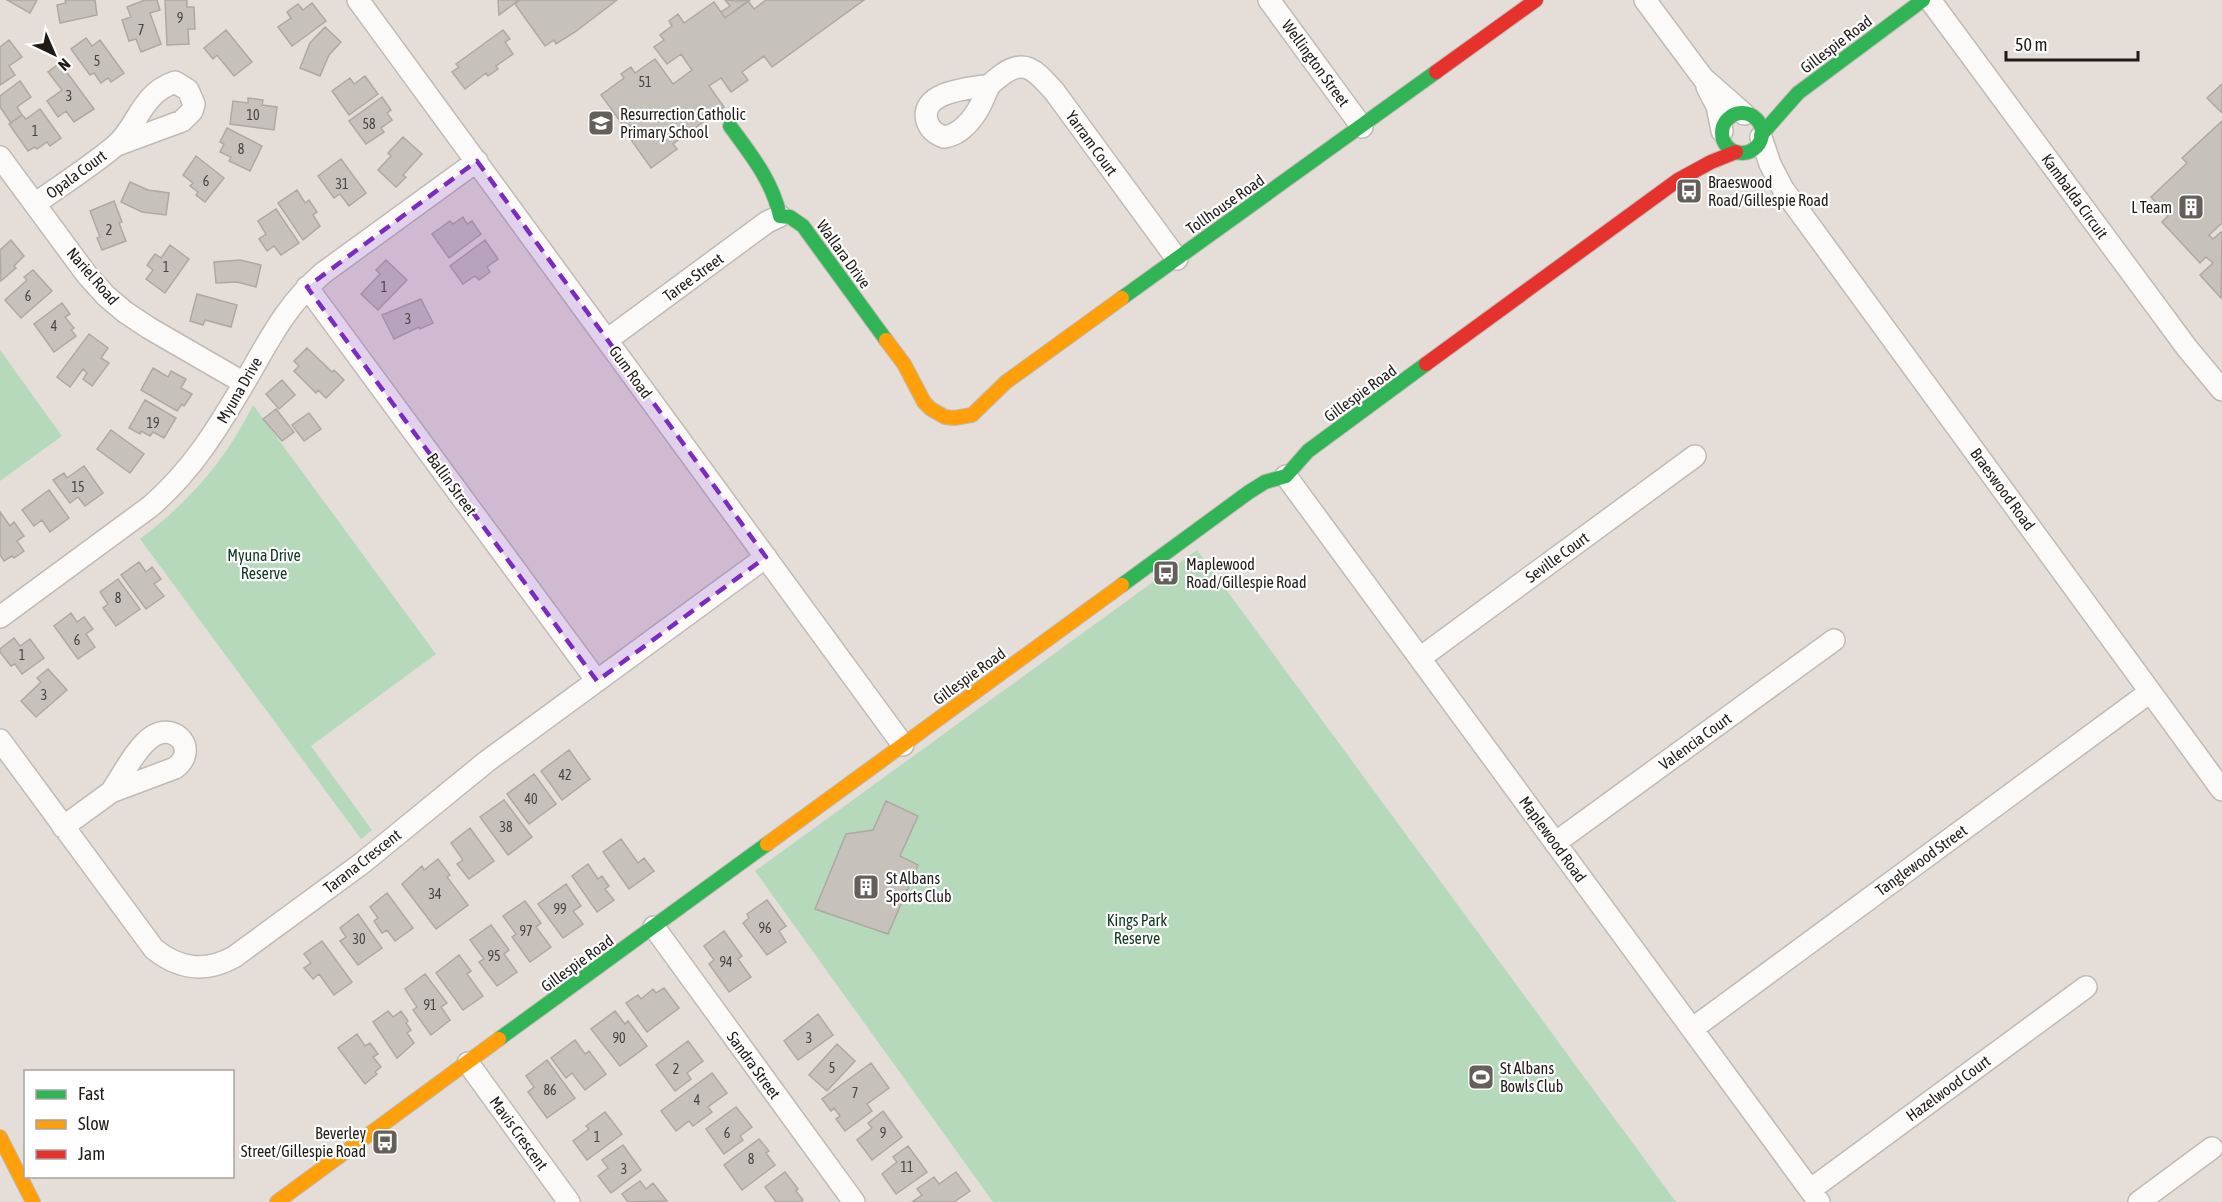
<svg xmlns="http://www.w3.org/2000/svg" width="2222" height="1202" font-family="'Asap Condensed',sans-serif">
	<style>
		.green { fill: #b6d9bc }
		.building { fill: #c7c1bc; stroke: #aea8a3; stroke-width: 1.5 }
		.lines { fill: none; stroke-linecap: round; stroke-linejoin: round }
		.street-casing { stroke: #c0bab5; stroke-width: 24 }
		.fast-casing { stroke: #c0bab5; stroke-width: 16 }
		.slow-casing { stroke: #c0bab5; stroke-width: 16 }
		.jam-casing { stroke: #c0bab5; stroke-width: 16 }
		.street { stroke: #fbfaf9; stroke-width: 21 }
		.fast { stroke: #30b455; stroke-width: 14 }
		.slow { stroke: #ff9f0a; stroke-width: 14 }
		.jam { stroke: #e5322d; stroke-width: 14 }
		.marked { fill: #7b2cbf; fill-opacity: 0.2; stroke: #7b2cbf; stroke-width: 4.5; stroke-dasharray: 12 8; stroke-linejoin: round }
		.labels { text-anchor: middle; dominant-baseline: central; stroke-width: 4.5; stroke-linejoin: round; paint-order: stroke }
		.number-label { font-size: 14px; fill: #4a4440 }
		.street-label { font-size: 16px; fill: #201b17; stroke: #fff }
		.poi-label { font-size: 16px; fill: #201b17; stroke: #fff; text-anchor: start }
		.park-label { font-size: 16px; fill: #0d371e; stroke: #fff }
	</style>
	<rect width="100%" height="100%" fill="#e5ded8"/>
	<path class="green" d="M0 350 62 436 0 481Z
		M253 405 436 654 311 746 372 830 361 839 140 539C189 502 226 460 253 405Z
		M1197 550 1676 1202H993L755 871Z"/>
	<path class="building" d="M7 0H37L30 13Z
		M65 0H95L97 15 60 23 57 5 66 3Z
		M145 0H157L160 10 150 13 161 44 141 52 136 39 129 41 122 20 131 17 127 7Z
		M165 0H187V7H194L195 29H188L189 44 167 45Z
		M498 0H519L499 15Z
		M520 0H617L575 32 556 44 554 40 545 46 515 4Z
		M725 0 736 1 750 0 725 18 721 12 730 6Z
		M766 0H864L772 67 764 56 742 72 748 80 731 92 721 78 709 86 724 107 673 144 677 149 651 168 627 134 633 130 629 125 625 128 601 95 624 78 621 74 631 67 635 73 655 59 673 84 692 70 681 54 667 64 654 47 664 40 660 35 672 26 669 21 678 14 684 23 714 2 725 18 748 1 754 9Z
		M312 3 326 21 292 46 278 27 291 18 287 12 298 4 303 10Z
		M325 27 341 42 329 55 320 76 300 68 310 43Z
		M226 30 252 62 234 76 217 55 213 59 204 48Z
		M503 30 510 39 505 42 513 54 496 66 498 69 488 76 486 73 465 89 452 72 459 67 456 64Z
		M86 38 92 46 100 40 124 73 111 82 108 78 101 83 94 73 90 75 71 49Z
		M9 40 22 57 9 66 15 75 0 85V47Z
		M60 63 94 109 74 122 66 111 58 117 47 101 62 90 48 72Z
		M365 76 378 94 349 115 332 91 350 78 354 84Z
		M20 81 31 97 17 107 22 115 11 123 0 107V96Z
		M2222 84V113L2207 98Z
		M382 97 391 110 387 113 392 120 381 128 384 132 366 144 349 121Z
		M248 98 263 100 262 105 277 107 274 130 230 124 233 101 248 103Z
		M40 109 61 138 50 146 47 142 37 149 35 147 28 151 9 124 22 115 26 119Z
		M2222 121V223L2209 235 2213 239 2221 232 2222 233 2221 298 2200 275 2213 263 2206 257 2200 263 2162 222 2168 216 2151 197 2187 163 2182 158Z
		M227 128 262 146 250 171 229 161 231 157 220 152 224 144 220 142Z
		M403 137 422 154 403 175 406 177 396 187 378 170 391 156 388 153Z
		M196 156 224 178 205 202 196 195 198 192 190 186 193 183 183 175Z
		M341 159 366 193 349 206 340 194 334 198 318 176Z
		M130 182 148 190 169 193 166 215 142 212 121 202Z
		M297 190 305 203 309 200 317 212 313 215 320 226 303 240 278 203Z
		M114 201 122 222 119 223 126 241 102 250 97 238 100 237 90 211Z
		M276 209 299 243 281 255 274 246 267 251 259 239 266 234 258 221Z
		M463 217 467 224 472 221 481 234 449 258 432 234 450 221 453 224Z
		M11 240 24 256 14 266 16 268 1 281 0 250Z
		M485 240 498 259 487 267 490 272 479 280 475 276 463 284 450 266Z
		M170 245 189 259 165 293 146 279 153 270 147 265 155 254 161 258Z
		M240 260 261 265 256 287 237 282 216 283 214 262Z
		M386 260 407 280 378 310 361 294 380 274 376 270Z
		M33 270 52 291 21 318 5 300 27 280 24 277Z
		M197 294 237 305 231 327 205 320 203 325 190 321Z
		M421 299 433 323 420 329 419 327 394 339 382 315Z
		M62 303 70 314 65 317 74 328 71 330 76 336 54 352 34 324Z
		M89 334 108 348 101 358 109 363 92 386 83 379 87 373 83 369 70 387 57 377Z
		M307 348 332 372 334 370 344 380 326 398 318 390 316 393 294 371 299 366 294 361Z
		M153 368 168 377 171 371 186 379 181 388 192 394 184 406 182 404 177 411 141 390Z
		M282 380 295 395 279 409 266 394Z
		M145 400 176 418 164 438 153 432 150 436 141 431 140 434 129 428Z
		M276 409 294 432 282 441 263 419Z
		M309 413 321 429 304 441 292 425Z
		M111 430 144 454 130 473 97 449Z
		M84 466 103 493 85 506 78 497 70 503 53 480 64 473 67 478Z
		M49 490 69 518 50 532 42 520 34 526 22 510Z
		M0 512 10 526 14 522 24 536 17 541 24 551 14 558 12 556 4 561 0 555Z
		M139 562 146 572 152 567 161 579 154 584 164 596 146 609 121 575Z
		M118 579 140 609 116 626 103 608 108 604 100 592Z
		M71 613 77 622 84 617 93 629 86 634 95 647 78 659 54 626Z
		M14 638 20 646 30 639 44 658 22 674 15 664 11 666 0 652V649Z
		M48 669 67 690 36 717 21 701 41 682 37 678Z
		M569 750 590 779 562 800 541 771Z
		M534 774 556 804 529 824 507 794Z
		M504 800 532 837 508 855 480 817Z
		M886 801 918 816 900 856 918 865 888 934 815 909 846 834 873 830Z
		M470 828 494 861 469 879 457 864 463 860 451 843Z
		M621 839 638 863 644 858 654 871 629 889 603 852Z
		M438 859 450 875 447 877 468 905 436 929 402 884 422 866 424 870Z
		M588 864 598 879 602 876 609 886 605 889 614 900 597 912 572 876Z
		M566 884 581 906 573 911 583 924 563 938 538 904Z
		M387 893 413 928 395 941 387 930 382 933 374 921 378 918 370 907Z
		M767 900 786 926 779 931 786 942 767 955 743 923 749 918 747 914Z
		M525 901 541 923 536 927 551 947 530 962 512 937 516 934 503 916Z
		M358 914 382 948 358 965 340 941 346 937 340 928Z
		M491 925 509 950 504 954 517 972 497 986 479 962 484 959 470 940Z
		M724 931 742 956 738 959 751 977 729 992 709 964 714 960 704 946Z
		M322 941 352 982 334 995 319 974 313 979 304 968 311 963 304 954Z
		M459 955 471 971 467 974 483 996 463 1010 436 973Z
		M425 974 447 1003 441 1007 450 1020 431 1035 413 1010 417 1007 405 989Z
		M664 988 679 1008 647 1032 626 1003 638 995 641 999 653 989 656 993Z
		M388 1011 393 1017 401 1011 408 1021 406 1023 411 1030 407 1033 414 1043 397 1058 373 1022Z
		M615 1011 625 1024 628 1021 647 1046 620 1066 591 1029Z
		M818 1014 833 1035 798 1060 784 1041Z
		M357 1034 365 1046 370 1043 378 1054 373 1057 381 1067 375 1072 377 1074 365 1084 338 1048Z
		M575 1040 585 1054 589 1051 606 1074 585 1090 572 1073 566 1078 551 1058Z
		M688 1041 703 1061 687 1073 691 1079 675 1091 656 1065Z
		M837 1044 855 1061 827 1091 809 1075Z
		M547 1060 575 1098 547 1118 528 1092 534 1087 526 1076Z
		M871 1063 889 1088 867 1104 872 1111 845 1131 836 1119 840 1116 834 1108 831 1111 822 1099Z
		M712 1073 727 1093 708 1107 712 1112 693 1126 689 1121 676 1131 661 1111Z
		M736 1107 752 1127 740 1136 743 1140 724 1154 706 1129Z
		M883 1111 902 1137 872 1160 857 1140 872 1128 868 1123Z
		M605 1112 622 1134 587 1160 573 1141 589 1129 586 1126Z
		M759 1139 769 1151 766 1153 775 1165 742 1190 724 1165Z
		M623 1145 641 1170 611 1193 598 1176 608 1168 602 1160Z
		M908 1146 927 1172 896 1194 882 1174 897 1162 893 1157Z
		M785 1172 798 1189 796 1191 803 1200 801 1202H776L765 1187Z
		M956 1172 970 1191 954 1202H912L922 1195 917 1189 934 1177 939 1184Z
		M640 1181 646 1189 653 1183 667 1201 628 1202 622 1194Z"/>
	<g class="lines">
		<defs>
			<path id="street" d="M358 0 903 745
				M1269 0 1362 127
				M1645 0 1703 78 1744 114
				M1930 0 2187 348 2222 390
				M990 85C971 88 919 91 927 121 930 130 935 134 944 137 961 135 974 118 981 104 984 98 986 92 989 86 992 82 999 77 1003 74 1027 57 1038 74 1054 91L1177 259
				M1707 87 1717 106 1722 131
				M1761 137 1770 164 1783 189 2222 790
				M0 157 87 275 106 296 125 312 149 328 244 383
				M35 204C61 185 90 167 115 146 138 127 140 94 175 82L188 90 194 104 192 111 182 121 117 145
				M307 287 597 681
				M607 340 767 222 780 216
				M1286 476 1819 1202
				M0 617 151 506C192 470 216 431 243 385 269 341 284 307 323 273L477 161
				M1420 658 1695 456
				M0 740 154 949C179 969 205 973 234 957L361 864 486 762 766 557
				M63 827 111 792 175 768C199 750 176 722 153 736 137 746 122 776 111 792
				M1555 843 1834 640
				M654 927 854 1202
				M1692 1029 2150 692
				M468 1063 569 1202
				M1810 1190 2086 987
				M2139 1202 2212 1148"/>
			<path id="fast" d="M1722 133a20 20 0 1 1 40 0a20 20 0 1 1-40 0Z
				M730 126C751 155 772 180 780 216L790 217 803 226 886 340
				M1761 135 1798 93 1923 0
				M1122 298 1436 72
				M1122 585 1249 492 1265 482 1286 476 1308 451 1426 364
				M499 1039 767 844"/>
			<path id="slow" d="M886 340 904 364 924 402 931 409 945 417 954 418 972 415 1006 382 1122 298
				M767 844 1122 585
				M0 1137 33 1202
				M277 1202 499 1039"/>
			<path id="jam" d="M1436 72 1536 0
				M1426 364 1678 180 1711 162 1736 152"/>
		</defs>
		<use href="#street" class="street-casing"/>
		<use href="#fast" class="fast-casing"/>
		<use href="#slow" class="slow-casing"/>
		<use href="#jam" class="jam-casing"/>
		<use href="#street" class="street"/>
		<use href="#fast" class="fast"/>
		<use href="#slow" class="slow"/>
		<use href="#jam" class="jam"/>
	</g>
	<path class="marked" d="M477 161 766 557 597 681 307 287Z"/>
	<defs>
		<symbol id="school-square" viewBox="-11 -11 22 22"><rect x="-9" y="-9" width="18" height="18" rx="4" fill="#655f5b" stroke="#fff"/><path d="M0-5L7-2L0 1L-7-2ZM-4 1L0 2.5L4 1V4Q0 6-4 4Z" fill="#fff"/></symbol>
		<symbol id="bus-square" viewBox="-11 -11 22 22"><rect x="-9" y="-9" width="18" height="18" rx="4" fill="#655f5b" stroke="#fff"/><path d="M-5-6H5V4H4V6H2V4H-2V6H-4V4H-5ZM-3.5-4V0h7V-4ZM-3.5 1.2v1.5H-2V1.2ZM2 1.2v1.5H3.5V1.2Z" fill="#fff"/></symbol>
		<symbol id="building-square" viewBox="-11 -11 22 22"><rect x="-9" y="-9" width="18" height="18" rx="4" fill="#655f5b" stroke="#fff"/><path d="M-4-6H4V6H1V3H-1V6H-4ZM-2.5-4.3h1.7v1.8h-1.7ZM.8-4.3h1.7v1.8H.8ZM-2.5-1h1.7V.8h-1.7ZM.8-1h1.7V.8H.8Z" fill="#fff"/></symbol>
		<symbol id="stadium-square" viewBox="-11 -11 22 22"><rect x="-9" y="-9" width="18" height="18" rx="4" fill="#655f5b" stroke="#fff"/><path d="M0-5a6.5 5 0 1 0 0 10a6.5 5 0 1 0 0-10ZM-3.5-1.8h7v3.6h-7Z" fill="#fff"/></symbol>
	</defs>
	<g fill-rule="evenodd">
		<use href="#school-square" x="586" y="108" width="30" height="30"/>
		<use href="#bus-square" x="1674" y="176" width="30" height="30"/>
		<use href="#building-square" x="2176" y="192" width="30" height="30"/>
		<use href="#bus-square" x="1151" y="558" width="30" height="30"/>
		<use href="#building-square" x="851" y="872" width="30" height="30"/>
		<use href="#stadium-square" x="1466" y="1062" width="30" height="30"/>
		<use href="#bus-square" x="370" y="1127" width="30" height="30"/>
	</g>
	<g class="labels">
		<g class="number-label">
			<text x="180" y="18">9</text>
			<text x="141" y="30">7</text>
			<text x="97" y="61">5</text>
			<text x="645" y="82">51</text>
			<text x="69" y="96">3</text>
			<text x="253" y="115">10</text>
			<text x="369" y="124">58</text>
			<text x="35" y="131">1</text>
			<text x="241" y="149">8</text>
			<text x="206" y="181">6</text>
			<text x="342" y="184">31</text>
			<text x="109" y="230">2</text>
			<text x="166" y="267">1</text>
			<text x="384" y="287">1</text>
			<text x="28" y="296">6</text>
			<text x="408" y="319">3</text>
			<text x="54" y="326">4</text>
			<text x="153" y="423">19</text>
			<text x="78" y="487">15</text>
			<text x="118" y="598">8</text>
			<text x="77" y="640">6</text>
			<text x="22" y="655">1</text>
			<text x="44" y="695">3</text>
			<text x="565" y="775">42</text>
			<text x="531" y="799">40</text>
			<text x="506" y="827">38</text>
			<text x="435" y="894">34</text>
			<text x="560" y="909">99</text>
			<text x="765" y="928">96</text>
			<text x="526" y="931">97</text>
			<text x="359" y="939">30</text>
			<text x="494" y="956">95</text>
			<text x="726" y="962">94</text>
			<text x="430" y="1005">91</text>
			<text x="619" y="1038">90</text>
			<text x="809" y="1038">3</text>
			<text x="832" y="1068">5</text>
			<text x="676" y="1069">2</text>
			<text x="550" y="1090">86</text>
			<text x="855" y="1093">7</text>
			<text x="697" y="1100">4</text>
			<text x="727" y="1133">6</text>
			<text x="883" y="1133">9</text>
			<text x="597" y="1137">1</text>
			<text x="751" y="1159">8</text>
			<text x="907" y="1167">11</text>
			<text x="624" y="1169">3</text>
		</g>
		<g class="street-label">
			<text transform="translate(1836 44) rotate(-37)">Gillespie Road</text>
			<text transform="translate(1316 63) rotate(54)">Wellington Street</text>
			<text transform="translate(1092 143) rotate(54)">Yarram Court</text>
			<text transform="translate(76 174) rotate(-36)">Opala Court</text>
			<text transform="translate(2075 196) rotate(54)">Kambalda Circuit</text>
			<text transform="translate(1225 204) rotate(-35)">Tollhouse Road</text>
			<text transform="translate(844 254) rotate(54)">Wallara Drive</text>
			<text transform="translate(93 276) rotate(49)">Nariel Road</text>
			<text transform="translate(693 277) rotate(-36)">Taree Street</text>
			<text transform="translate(631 372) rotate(54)">Gum Road</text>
			<text transform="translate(239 390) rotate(-60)">Myuna Drive</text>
			<text transform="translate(1360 393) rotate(-36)">Gillespie Road</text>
			<text transform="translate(452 484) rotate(54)">Ballin Street</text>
			<text transform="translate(2003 489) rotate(54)">Braeswood Road</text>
			<text transform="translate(1557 557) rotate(-36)">Seville Court</text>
			<text transform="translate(969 676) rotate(-36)">Gillespie Road</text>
			<text transform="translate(1695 741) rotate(-36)">Valencia Court</text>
			<text transform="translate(1553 839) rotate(54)">Maplewood Road</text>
			<text transform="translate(1921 860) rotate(-36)">Tanglewood Street</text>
			<text transform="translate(362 861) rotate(-38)">Tarana Crescent</text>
			<text transform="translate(577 963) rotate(-36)">Gillespie Road</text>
			<text transform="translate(754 1065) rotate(54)">Sandra Street</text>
			<text transform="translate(1948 1088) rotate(-36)">Hazelwood Court</text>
			<text transform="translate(519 1133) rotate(54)">Mavis Crescent</text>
		</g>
		<g class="poi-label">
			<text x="620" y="114">Resurrection Catholic<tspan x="620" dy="18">Primary School</tspan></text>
			<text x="1708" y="182">Braeswood<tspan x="1708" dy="18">Road/Gillespie Road</tspan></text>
			<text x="2172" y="207" text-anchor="end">L Team</text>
			<text x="1186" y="564">Maplewood<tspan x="1186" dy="18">Road/Gillespie Road</tspan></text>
			<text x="886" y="878">St Albans<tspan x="886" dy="18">Sports Club</tspan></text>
			<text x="1500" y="1068">St Albans<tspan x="1500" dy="18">Bowls Club</tspan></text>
			<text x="366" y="1133" text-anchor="end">Beverley<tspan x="366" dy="18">Street/Gillespie Road</tspan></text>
		</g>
		<g class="park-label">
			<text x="264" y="555">Myuna Drive<tspan x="264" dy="18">Reserve</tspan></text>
			<text x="1137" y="920">Kings Park<tspan x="1137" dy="18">Reserve</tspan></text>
		</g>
	</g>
	<rect x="24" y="1070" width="210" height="108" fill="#ffffff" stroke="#a6a4a2" stroke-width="1.5"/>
	<rect x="36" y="1090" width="30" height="9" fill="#30b455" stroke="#a6a4a2" stroke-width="1.5"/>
	<text x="78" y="1100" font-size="18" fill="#201b17">Fast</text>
	<rect x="36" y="1120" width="30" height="9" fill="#ff9f0a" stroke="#a6a4a2" stroke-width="1.5"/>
	<text x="78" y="1130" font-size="18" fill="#201b17">Slow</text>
	<rect x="36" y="1150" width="30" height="9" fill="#e5322d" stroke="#a6a4a2" stroke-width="1.5"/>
	<text x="78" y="1160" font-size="18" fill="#201b17">Jam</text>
	<g transform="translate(54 54) rotate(136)" stroke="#ffffff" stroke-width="4.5" paint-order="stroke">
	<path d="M0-4.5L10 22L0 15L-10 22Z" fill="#201b17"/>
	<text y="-9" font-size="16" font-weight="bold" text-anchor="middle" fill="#201b17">N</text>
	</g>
	<path d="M2006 51v9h132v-9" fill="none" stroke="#201b17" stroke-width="3"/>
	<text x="2015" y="51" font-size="18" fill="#201b17" stroke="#ffffff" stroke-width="4.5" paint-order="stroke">50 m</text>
</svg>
